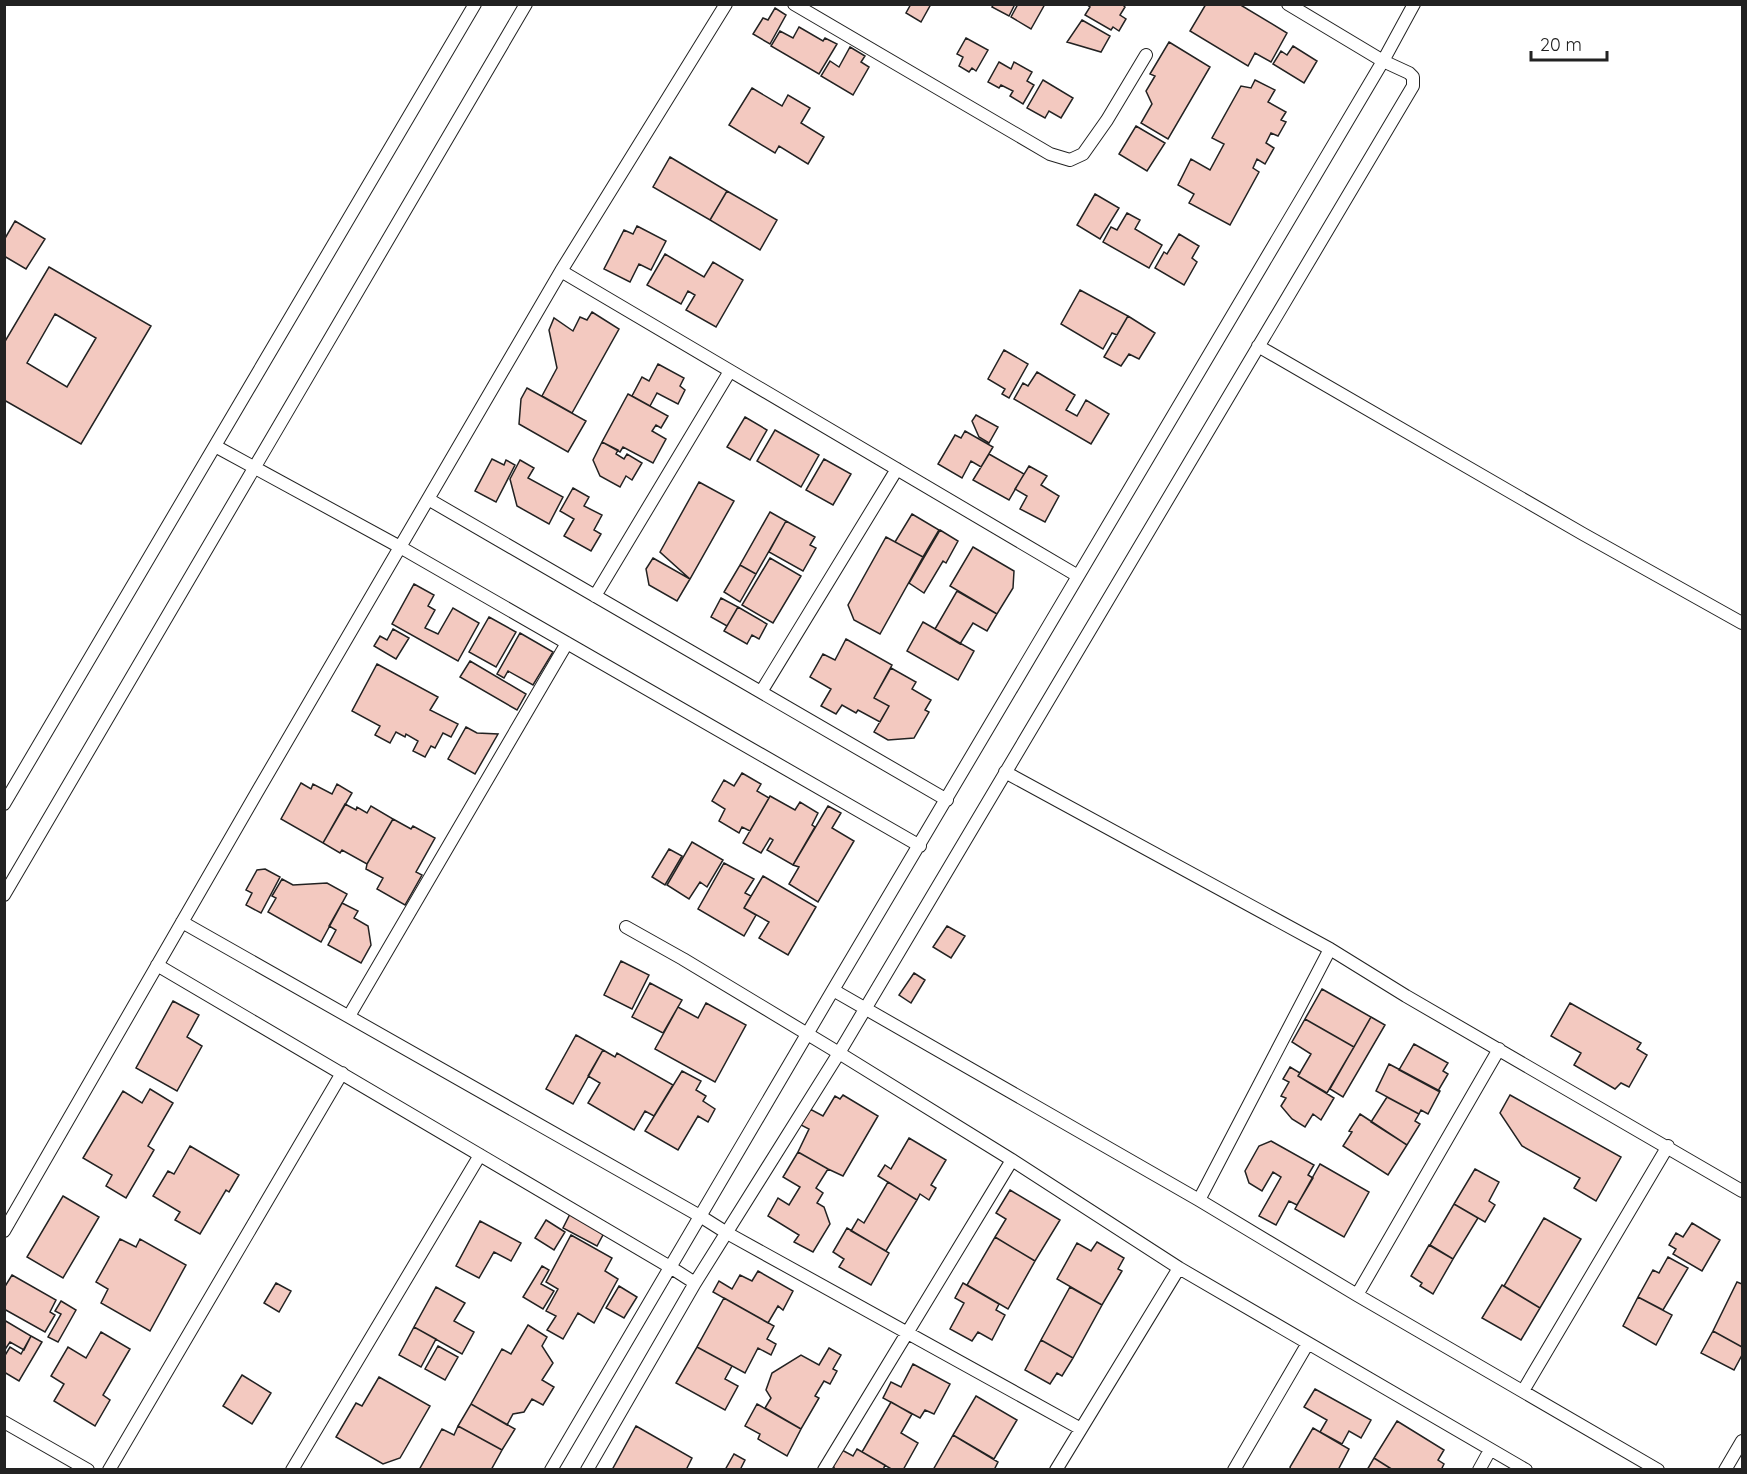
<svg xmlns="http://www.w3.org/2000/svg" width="1747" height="1474" font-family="Quicksand,sans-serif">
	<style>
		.building { fill: #f3c9c0; stroke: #222; stroke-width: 1.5; fill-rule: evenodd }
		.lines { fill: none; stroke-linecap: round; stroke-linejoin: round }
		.lane-casing { stroke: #222; stroke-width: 14 }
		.lane { stroke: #fff; stroke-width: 12 }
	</style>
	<rect width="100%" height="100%" fill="#fff"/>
	<path class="building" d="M911 4H931L921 22 906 13Z
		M994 4H1015L1009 16 992 7Z
		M1018 4H1045L1031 29 1011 17Z
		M1086 4H1122L1125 7 1120 15 1126 19 1119 31 1113 27 1111 30 1085 15 1090 7Z
		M1206 4H1239L1287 33 1271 62 1255 53 1248 66 1190 31Z
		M775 8 786 15 770 44 753 34 763 18 768 20Z
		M1082 20 1110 36 1101 52 1067 42Z
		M799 27 823 41 825 38 837 44 819 74 771 46 780 31 793 38Z
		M966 38 988 50 976 71 972 68 969 72 959 66 963 57 957 54Z
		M1169 42 1210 67 1168 139 1141 123 1152 104 1146 91 1155 76 1150 74Z
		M1293 46 1317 61 1304 83 1273 64 1281 51 1287 55Z
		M850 47 865 56 861 62 869 67 853 95 821 76 830 61 839 67Z
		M999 62 1011 69 1014 62 1032 72 1027 81 1034 85 1023 104 1010 96 1013 91 1001 85 999 88 988 82Z
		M1043 80 1073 98 1061 118 1049 111 1045 118 1027 108Z
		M1255 80 1275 90 1268 102 1286 112 1281 120 1286 122 1278 136 1271 133 1266 143 1274 148 1265 164 1257 159 1253 168 1259 172 1230 225 1189 203 1194 194 1178 185 1191 159 1210 170 1224 144 1212 138 1241 86 1251 88Z
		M752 88 782 106 788 95 810 108 801 123 824 137 808 164 779 146 775 153 729 125Z
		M1136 126 1165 143 1147 171 1119 154Z
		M670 157 727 191 710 220 653 187Z
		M727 191 777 220 760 250 710 220Z
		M1095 194 1119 208 1100 239 1077 225Z
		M1127 213 1140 220 1135 229 1162 245 1149 268 1103 242 1111 227 1117 230Z
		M15 221 45 239 26 269 4 256V240Z
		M637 226 666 241 651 270 639 264 630 282 604 269 624 230 633 234Z
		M1179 234 1199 246 1192 258 1197 262 1184 285 1155 268 1164 252 1167 254Z
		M665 254 704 277 713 262 743 280 716 327 686 310 695 295 688 291 681 304 647 285Z
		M49 267 151 326 81 444 4 400V343ZM55 314 96 338 67 387 27 363Z
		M1080 290 1128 316 1117 335 1112 333 1103 349 1061 324Z
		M592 312 619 329 572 413 542 396 557 368 549 330 554 318 573 331 580 317 587 320Z
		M1128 316 1155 333 1139 359 1129 354 1121 366 1104 357Z
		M1004 350 1028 364 1009 398 1002 394 1005 389 988 379Z
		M658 364 684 378 680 386 685 390 678 404 657 393 650 406 632 396 642 377 649 381Z
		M1037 372 1075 395 1066 410 1077 416 1086 400 1109 414 1091 444 1014 399 1023 383 1028 386Z
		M527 388 586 421 568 452 519 424 521 399Z
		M628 394 668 416 661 428 656 425 652 431 666 439 653 463 623 447 620 452 602 442Z
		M976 415 998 427 989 443 979 437 972 421Z
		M745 417 767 430 750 460 727 447Z
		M775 430 819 455 801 487 757 461Z
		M965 431 993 447 981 467 971 461 962 478 938 464 955 435 961 438Z
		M602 442 618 450 616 454 624 459 627 454 642 463 632 480 626 476 620 487 600 476 593 460Z
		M989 454 1024 474 1009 500 973 480Z
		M492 459 504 465 506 460 515 465 496 502 475 491Z
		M824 459 851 474 833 505 806 490Z
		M520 460 534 468 528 478 563 497 549 524 517 506 510 479Z
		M1029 466 1047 476 1041 485 1059 496 1045 522 1020 509 1027 496 1015 489Z
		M699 482 734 501 690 579 660 552Z
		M573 488 589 497 584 506 602 515 594 530 601 534 591 551 564 536 574 519 560 511Z
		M770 512 786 521 756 574 740 565Z
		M912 514 939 530 923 557 895 542Z
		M786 521 815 537 810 545 816 548 803 571 769 552Z
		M940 530 958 541 946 563 943 561 924 593 909 583Z
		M886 537 923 557 880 634 854 620 848 605Z
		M973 547 1014 571 1013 588 997 614 950 586Z
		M653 558 690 579 677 601 649 585 646 569Z
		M770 558 801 576 773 623 742 605Z
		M740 565 756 574 740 602 724 592Z
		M414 584 434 595 428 606 435 610 425 628 438 634 453 608 479 623 458 661 392 624Z
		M957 591 997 614 987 631 973 623 960 644 935 629Z
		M721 598 738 607 727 626 711 617Z
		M738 607 767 624 759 639 752 635 747 644 724 631Z
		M489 617 516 632 496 667 469 652Z
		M923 622 974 651 958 680 907 651Z
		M393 629 409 638 396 659 374 646 380 636 387 640Z
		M520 633 553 652 533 685 508 671 504 678 497 674Z
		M846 639 892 665 874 698 889 706 880 722 858 710 856 713 842 705 836 714 821 706 831 689 810 677 823 654 835 660Z
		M470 661 526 694 517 710 460 677Z
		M377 664 438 697 430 710 458 724 451 737 443 733 435 748 431 746 425 757 413 751 418 741 406 734 405 737 396 732 390 743 375 735 380 726 352 711Z
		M891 668 916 682 912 689 931 700 925 710 929 712 914 738 888 740 874 732 889 706 874 698Z
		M466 727 477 733 498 734 475 774 448 759Z
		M742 773 761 784 757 791 769 798 750 831 742 827 739 833 719 821 725 809 712 801 724 780 734 786Z
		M301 783 311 789 313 784 332 794 337 784 352 793 323 843 281 819Z
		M770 796 795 810 800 802 818 813 812 825 815 827 793 865 767 850 773 840 770 838 761 853 743 843Z
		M345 804 356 810 357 807 367 813 371 806 393 819 367 864 342 850 340 853 323 843Z
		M828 806 841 813 832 828 854 841 818 902 789 884 799 867 793 865Z
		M393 819 411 829 413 826 435 838 416 872 422 875 405 905 377 889 383 878 366 869 367 864Z
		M692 842 723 860 707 887 700 882 689 899 667 885Z
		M669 849 682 856 665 885 652 877Z
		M724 863 754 879 745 893 751 896 744 908 756 915 744 936 698 909Z
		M265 869 280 877 261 913 246 905 252 893 246 890 257 870Z
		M763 876 816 907 788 955 759 938 769 922 744 908Z
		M282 879 293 885 327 883 347 894 321 942 268 912 276 898 272 896Z
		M342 903 358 911 354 918 368 926 371 945 361 963 328 945 336 930 329 926Z
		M947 926 965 936 951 958 933 947Z
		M621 961 649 975 632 1009 604 995Z
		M914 973 925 980 911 1003 899 995Z
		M650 983 682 1000 663 1033 632 1017Z
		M1322 989 1371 1017 1354 1047 1305 1019Z
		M173 1001 199 1015 187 1037 202 1046 177 1091 136 1068Z
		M706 1003 746 1025 715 1082 655 1049 678 1007 698 1018Z
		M1570 1003 1641 1043 1637 1049 1647 1055 1629 1087 1621 1083 1615 1089 1574 1065 1581 1053 1551 1036Z
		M1371 1017 1385 1025 1343 1097 1330 1089Z
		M1305 1019 1354 1047 1327 1093 1298 1076 1311 1054 1292 1042Z
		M576 1035 603 1050 573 1104 546 1089Z
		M1414 1044 1448 1063 1443 1071 1448 1074 1438 1091 1399 1070Z
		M603 1050 615 1057 617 1053 673 1085 654 1116 645 1111 634 1130 588 1103 600 1083 588 1076Z
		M1389 1064 1440 1091 1428 1114 1421 1110 1419 1114 1376 1091Z
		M1290 1067 1300 1073 1298 1076 1334 1098 1321 1120 1313 1114 1305 1127 1292 1119 1281 1106 1286 1098 1281 1096 1289 1082 1283 1079Z
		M682 1071 701 1081 696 1090 706 1096 703 1101 715 1109 708 1122 698 1116 678 1150 645 1131Z
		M150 1089 173 1103 148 1146 154 1150 126 1198 106 1186 112 1175 83 1158 123 1091 142 1103Z
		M843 1095 878 1116 843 1176 828 1169 798 1152 809 1129 801 1125 810 1109 823 1116 835 1096 840 1099Z
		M1510 1095 1621 1157 1596 1201 1574 1188 1580 1178 1522 1146 1500 1113Z
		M1387 1097 1419 1114 1415 1121 1420 1124 1407 1145 1371 1122Z
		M1360 1114 1407 1145 1388 1175 1343 1146 1352 1132 1349 1131Z
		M909 1138 946 1160 931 1185 936 1188 929 1200 920 1194 917 1200 878 1176 885 1165 891 1169Z
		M1271 1141 1314 1165 1308 1175 1313 1178 1297 1205 1289 1201 1276 1225 1259 1216 1281 1177 1273 1172 1262 1191 1249 1183 1245 1171 1259 1146Z
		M190 1146 239 1175 229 1192 226 1190 200 1234 175 1220 180 1212 153 1196 168 1171 174 1174Z
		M798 1152 828 1169 816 1188 823 1193 817 1203 824 1207 830 1224 813 1252 794 1242 799 1235 768 1216 778 1198 789 1205 800 1187 783 1177Z
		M1320 1164 1369 1192 1344 1237 1295 1209Z
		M1475 1169 1499 1182 1489 1201 1495 1205 1485 1222 1454 1204Z
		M888 1182 917 1200 886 1251 851 1231 858 1219 864 1223Z
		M1010 1190 1060 1220 1035 1261 995 1237 1006 1219 996 1213Z
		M63 1196 99 1217 63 1278 27 1257Z
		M1454 1204 1478 1218 1453 1259 1430 1245Z
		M570 1214 604 1233 597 1246 563 1228Z
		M1544 1218 1581 1239 1540 1308 1504 1286Z
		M546 1220 565 1232 554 1250 535 1238Z
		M480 1221 521 1243 511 1261 494 1252 479 1278 456 1266Z
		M1692 1223 1720 1240 1702 1271 1673 1254 1676 1249 1669 1245 1676 1233 1683 1237Z
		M847 1228 889 1253 871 1285 839 1267 844 1259 833 1252Z
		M571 1235 612 1258 605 1271 618 1279 594 1323 578 1313 563 1339 547 1330 556 1316 546 1311 558 1289 546 1282Z
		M995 1237 1035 1261 1008 1309 967 1285Z
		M120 1239 136 1247 140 1239 186 1265 150 1331 101 1303 108 1289 96 1282Z
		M1097 1242 1124 1258 1118 1269 1122 1271 1102 1305 1057 1279 1077 1243 1091 1251Z
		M1429 1245 1453 1259 1433 1294 1420 1286 1422 1283 1411 1276Z
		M1668 1257 1688 1268 1663 1310 1638 1297 1653 1270 1659 1273Z
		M542 1266 549 1270 541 1284 554 1291 543 1309 523 1297Z
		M758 1271 793 1291 783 1310 778 1306 768 1323 713 1292 719 1281 732 1289 740 1275 752 1281Z
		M12 1275 56 1300 50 1312 55 1315 45 1332 4 1309V1288Z
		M1737 1282 1742 1284V1347L1713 1331Z
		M276 1283 291 1291 279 1312 264 1303Z
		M963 1283 999 1304 996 1310 1005 1315 992 1340 978 1332 972 1341 950 1329 964 1303 955 1298Z
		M1502 1285 1540 1308 1521 1340 1482 1318Z
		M619 1286 637 1297 624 1318 606 1308Z
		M436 1287 465 1303 454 1321 474 1332 462 1354 414 1327Z
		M1070 1287 1102 1305 1073 1358 1041 1340Z
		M1638 1297 1672 1315 1656 1345 1623 1326Z
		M724 1298 774 1326 767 1339 776 1344 771 1355 758 1348 745 1373 697 1347Z
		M61 1301 76 1310 58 1342 48 1337 61 1314 55 1311Z
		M4 1320 31 1336 24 1350 10 1342 4 1351Z
		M528 1325 547 1337 542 1346 553 1363 542 1380 554 1387 543 1405 532 1399 524 1412 513 1414 507 1425 471 1404 502 1349 511 1354Z
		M414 1327 436 1339 421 1367 399 1355Z
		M1713 1331 1742 1347V1355L1734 1370 1701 1353Z
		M101 1332 130 1349 103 1395 110 1400 95 1426 54 1401 64 1384 51 1376 68 1347 86 1358Z
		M31 1336 42 1342 19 1381 4 1372V1357L10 1347 21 1354Z
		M1041 1340 1073 1358 1062 1376 1057 1373 1050 1384 1025 1370Z
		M438 1346 458 1357 445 1380 425 1369Z
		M697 1347 732 1366 725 1379 738 1386 725 1410 676 1383Z
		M829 1348 841 1355 833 1369 837 1371 830 1384 824 1381 815 1396 819 1398 801 1429 765 1408 771 1398 766 1390 772 1373 801 1355 819 1365Z
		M913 1364 950 1384 934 1414 925 1410 920 1418 883 1398 891 1382 901 1387Z
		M242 1375 271 1393 252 1424 223 1406Z
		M379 1377 430 1406 400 1458 383 1464 336 1437 356 1403 362 1406Z
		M1315 1389 1371 1420 1361 1438 1349 1431 1342 1444 1320 1432 1327 1420 1304 1407Z
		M976 1396 1017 1420 994 1459 953 1435Z
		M891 1402 912 1414 901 1433 918 1443 903 1470H893L862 1452Z
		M471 1404 515 1429 502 1450 458 1426Z
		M757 1404 801 1429 787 1456 758 1439 760 1434 745 1426Z
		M1397 1421 1444 1450 1438 1460 1444 1464 1441 1470H1393L1374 1458Z
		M458 1426 502 1450 491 1470H419L442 1429 454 1435Z
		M636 1426 692 1458 686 1470H612Z
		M1313 1428 1349 1449 1338 1470H1291L1290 1467Z
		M953 1435 998 1462 994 1470H933Z
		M857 1449 885 1465 883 1470H835L833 1465 842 1450 853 1456Z
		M734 1454 745 1460 741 1468 743 1470H725Z
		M1374 1458 1393 1470H1367Z"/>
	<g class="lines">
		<defs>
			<path id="lane" d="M794 4 1050 154 1070 160 1083 154 1107 120 1146 55
				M561 271 1078 576
				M1258 346 1583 534 1742 623
				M215 446 400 547 920 846
				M428 499 947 800
				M595 596 730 371
				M761 692 897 469
				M1005 772 1330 949 1406 996 1742 1191
				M4 804 475 4
				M4 895 526 4
				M182 922 700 1216 727 1233 1081 1429
				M626 927 683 959 839 1053 1012 1160 1179 1268 1526 1470
				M157 965 670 1267 695 1283
				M833 990 1199 1200 1357 1295 1658 1470
				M349 1016 567 643
				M1199 1200 1330 949
				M4 1231 256 794 561 271 726 4
				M1357 1295 1499 1049
				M1523 1391 1668 1146
				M4 1422 88 1470
				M109 1470 342 1073
				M292 1470 480 1155
				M551 1470 833 990 1383 61 1414 4
				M587 1470 695 1283 839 1053 1413 86V77L1409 73 1383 61 1288 4
				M824 1470 1012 1160
				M1056 1470 1179 1268
				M1234 1470 1308 1343
				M1479 1470 1490 1450
				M1725 1470 1742 1441"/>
		</defs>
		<use href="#lane" class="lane-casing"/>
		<use href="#lane" class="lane"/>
	</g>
	<rect width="1747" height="1474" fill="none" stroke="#222222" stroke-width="12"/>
	<path d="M1531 51v9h76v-9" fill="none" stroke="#222222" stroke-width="3"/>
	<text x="1540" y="51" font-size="18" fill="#222222" stroke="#ffffff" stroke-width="4.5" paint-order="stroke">20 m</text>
</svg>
